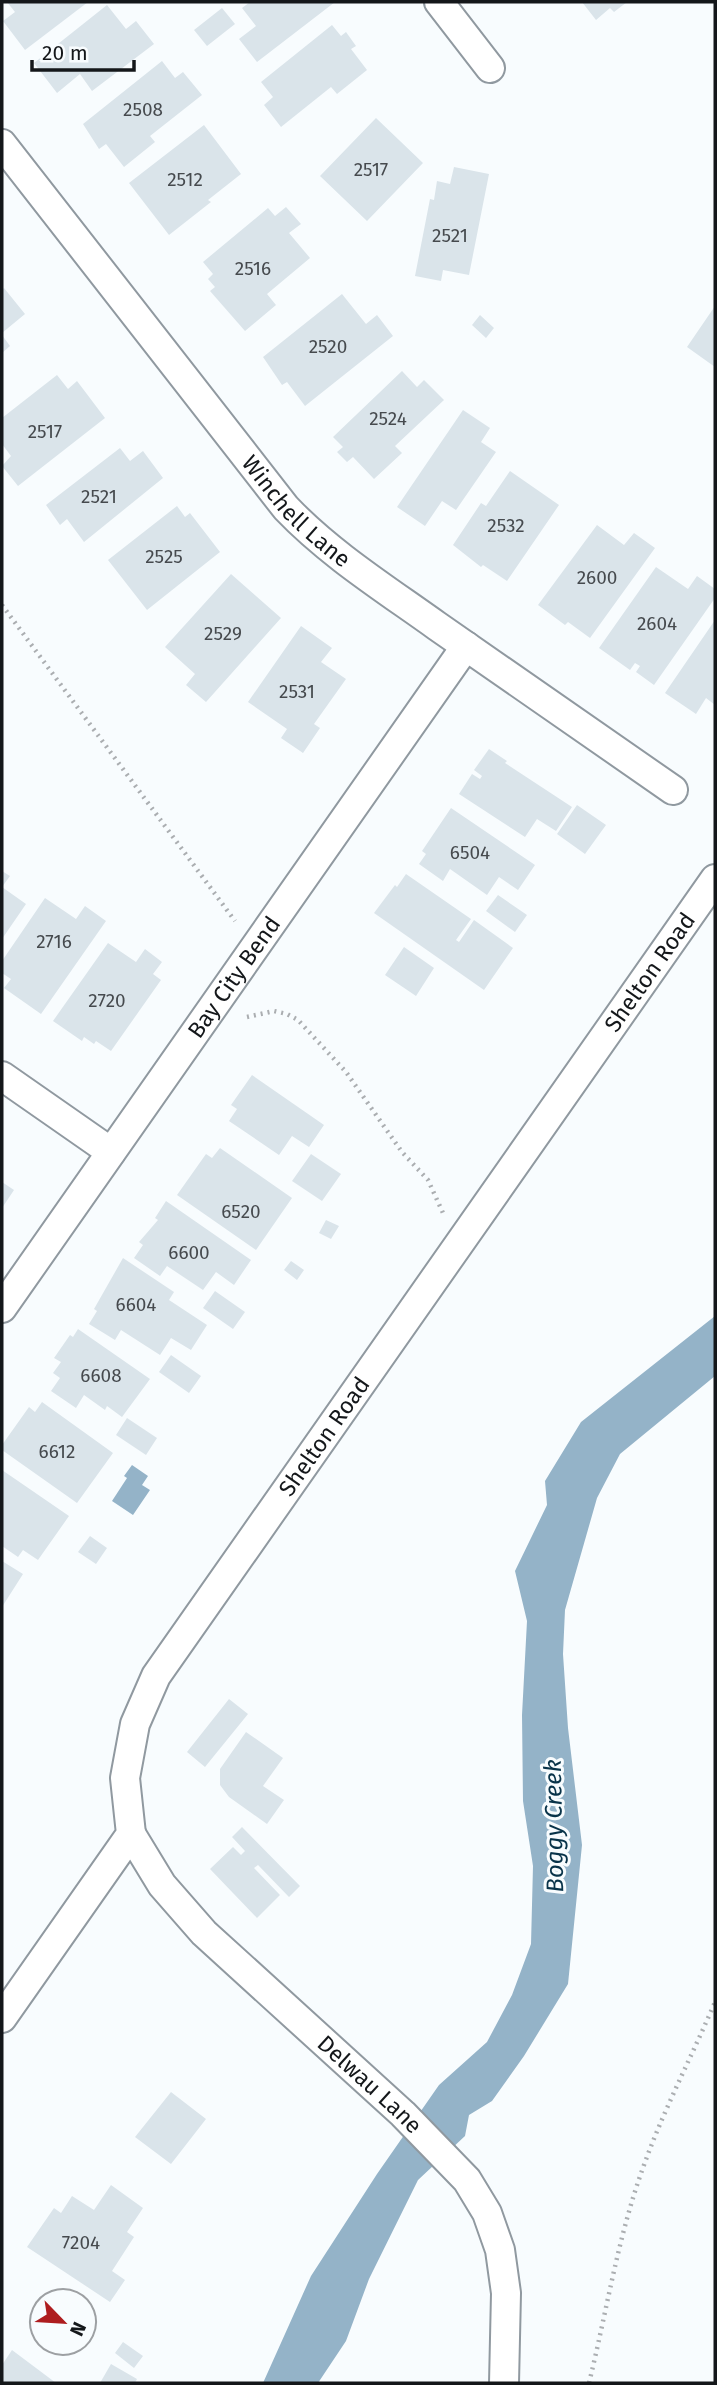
<svg xmlns="http://www.w3.org/2000/svg" width="717" height="2385" font-family="'Fira Sans',sans-serif">
	<style>
		.water { fill: #94b3c8 }
		.building { fill: #dae4ea }
		.lines { fill: none; stroke-linecap: round; stroke-linejoin: round }
		.street-casing { stroke: #9099a0; stroke-width: 32 }
		.path { stroke: #abaeb1; stroke-width: 4.5; stroke-dasharray: 2 5; stroke-linecap: butt }
		.street { stroke: #fff; stroke-width: 28 }
		.labels { text-anchor: middle; dominant-baseline: central; stroke-width: 6; stroke-linejoin: round; paint-order: stroke }
		.number-label { font-size: 19px; fill: #464a4e }
		.street-label { font-size: 23px; fill: #14171a; stroke: #f8fcfe }
		.water-label { font-size: 24px; font-style: italic; fill: #083349; stroke: #f8fcfe }
	</style>
	<rect width="100%" height="100%" fill="#f8fcfe"/>
	<path class="water" d="M715 1316V1376L620 1454 597 1498 565 1610 563 1654 568 1728 582 1845 568 1984 524 2056 492 2101 469 2115 465 2136 418 2180 369 2279 346 2341 318 2383H263L311 2276 377 2174 439 2085 487 2042 512 1995 531 1944 533 1866 523 1801 522 1715 527 1621 515 1571 547 1505 545 1481 581 1422Z
		M132 1465 148 1476 142 1485 150 1490 133 1515 112 1501 127 1478 124 1476Z"/>
	<path class="building" d="M7 2H88L25 50 3 21 15 12Z
		M250 2H335L257 62 239 39 256 26 242 8Z
		M582 2H627L614 12 610 8 596 20Z
		M107 5 126 29 136 21 154 44 92 91 80 74 57 93 34 63Z
		M222 8 235 24 207 46 194 30Z
		M332 25 341 36 346 32 356 46 351 49 367 70 337 94 331 87 281 127 264 105 273 97 261 82Z
		M162 61 175 78 183 72 202 95 150 136 155 142 124 167 106 144 99 149 83 124Z
		M376 118 423 163 367 221 320 176Z
		M204 125 241 174 208 200 211 202 169 235 129 183Z
		M454 167 489 174 469 275 443 270 441 281 415 276 430 199 434 200 437 181 450 184Z
		M286 207 301 224 289 233 310 258 267 294 276 305 245 331 210 291 215 287 208 279 213 274 203 262 268 208 275 216Z
		M4 288 25 314 2 333V290Z
		M342 294 366 324 377 315 393 336 305 406 287 382 282 385 263 357Z
		M715 306V367L687 347Z
		M480 315 494 328 486 338 472 325Z
		M2 335 10 346 2 353Z
		M402 371 417 387 424 380 444 400 395 446 402 453 374 479 353 457 347 462 337 452 343 447 333 437Z
		M57 375 68 389 77 381 105 418 18 486 2 466 11 456 2 444V418Z
		M463 410 490 428 481 442 496 452 456 510 442 501 425 526 397 507Z
		M120 448 130 461 143 451 163 478 84 542 67 519 60 525 46 505Z
		M510 471 559 505 507 581 483 565 481 567 453 545 481 503 486 506Z
		M177 506 185 517 190 513 220 552 147 610 108 560Z
		M597 525 624 545 634 533 655 548 590 638 568 622 565 625 538 605Z
		M656 567 688 589 697 576 715 589V598L654 685 636 672 640 666 635 663 630 670 599 648Z
		M231 574 281 618 206 702 186 685 195 674 165 647Z
		M715 620V705L706 698 696 714 665 693Z
		M301 626 332 648 321 662 346 679 314 724 320 728 303 753 281 738 287 729 248 702Z
		M489 749 507 761 505 763 572 807 556 831 537 819 525 837 459 794 472 774 480 779 482 776 474 770Z
		M577 805 606 825 585 854 557 834Z
		M451 808 535 865 518 890 499 877 487 895 450 869 443 881 419 864 426 854 422 851Z
		M2 871 10 876 2 887 26 904 2 939Z
		M406 874 471 919 456 940 459 942 474 920 513 948 484 990 374 913 395 885 397 887Z
		M498 895 527 915 515 932 486 911Z
		M45 898 76 919 85 906 106 921 41 1014 4 988 11 979 2 973V961Z
		M108 943 136 962 145 949 162 962 153 974 161 980 111 1051 96 1041 94 1044 84 1037 82 1041 53 1021Z
		M404 947 434 968 416 996 385 975Z
		M252 1075 324 1125 309 1147 292 1136 279 1155 229 1121 237 1109 231 1105Z
		M220 1148 292 1198 256 1250 177 1195 206 1154 212 1158Z
		M311 1154 341 1174 322 1201 292 1181Z
		M2 1182 14 1190 2 1208Z
		M166 1201 251 1260 234 1285 216 1272 203 1290 167 1266 160 1276 134 1258 143 1245 139 1242 158 1220 155 1218Z
		M326 1220 339 1226 331 1239 319 1233Z
		M123 1258 174 1292 169 1300 207 1325 191 1350 171 1338 160 1355 121 1330 115 1340 89 1324 97 1311 94 1309Z
		M291 1261 304 1270 297 1280 284 1270Z
		M215 1291 245 1312 233 1329 203 1308Z
		M78 1329 150 1379 122 1417 107 1406 105 1410 84 1395 76 1408 51 1391 60 1378 53 1373 61 1362 54 1358 70 1335 73 1337Z
		M171 1355 201 1376 189 1393 159 1372Z
		M42 1402 113 1453 77 1503 2 1450V1445L29 1407 35 1412Z
		M127 1418 157 1438 146 1455 116 1435Z
		M2 1470 69 1516 38 1560 23 1550 18 1557 2 1546Z
		M90 1536 107 1548 96 1564 78 1552Z
		M2 1561 23 1574 2 1607Z
		M229 1699 248 1714 205 1767 187 1752Z
		M246 1732 283 1758 263 1786 284 1800 267 1824 229 1797 220 1785V1769Z
		M242 1827 300 1886 289 1897 258 1865 254 1868 280 1895 257 1918 210 1869 233 1847 241 1855 245 1851 232 1837Z
		M171 2092 206 2119 171 2164 135 2137Z
		M111 2185 143 2208 127 2232 134 2237 112 2271 125 2280 110 2302 27 2247 54 2208 61 2213 72 2196 94 2210Z
		M123 2342 143 2356 134 2368 115 2353Z
		M12 2350 56 2383H2V2365Z
		M111 2364 137 2379 135 2383H100Z"/>
	<g class="lines">
		<defs>
			<g id="street">
				<path d="M439 2 490 68"/>
				<path id="s1" d="M2 144 286 508C330 554 384 588 437 626 515 681 594 735 673 790"/>
				<path d="M2 1076 111 1152"/>
				<path id="s2" d="M2 1308 466 646"/>
				<path id="s3" d="M131 1834 162 1885 204 1933 403 2114 467 2180 487 2213 500 2250 506 2293 504 2383"/>
				<path id="s4" d="M2 2018 131 1834 125 1778 135 1724 156 1676 715 879"/>
			</g>
		</defs>
		<use href="#street" class="street-casing"/>
		<path class="path" d="M2 605 235 921
			M247 1017 274 1011 287 1014 298 1020 346 1072 402 1152 428 1180 443 1213
			M589 2383C607 2310 618 2236 644 2165 664 2109 692 2056 715 2002"/>
		<use href="#street" class="street"/>
	</g>
	<g class="labels">
		<g class="number-label">
			<text x="143" y="109">2508</text>
			<text x="371" y="169">2517</text>
			<text x="185" y="179">2512</text>
			<text x="450" y="235">2521</text>
			<text x="253" y="268">2516</text>
			<text x="328" y="346">2520</text>
			<text x="388" y="418">2524</text>
			<text x="45" y="431">2517</text>
			<text x="99" y="496">2521</text>
			<text x="506" y="525">2532</text>
			<text x="164" y="556">2525</text>
			<text x="597" y="577">2600</text>
			<text x="657" y="623">2604</text>
			<text x="223" y="633">2529</text>
			<text x="297" y="691">2531</text>
			<text x="470" y="852">6504</text>
			<text x="54" y="941">2716</text>
			<text x="107" y="1000">2720</text>
			<text x="241" y="1211">6520</text>
			<text x="189" y="1252">6600</text>
			<text x="136" y="1304">6604</text>
			<text x="101" y="1375">6608</text>
			<text x="57" y="1451">6612</text>
			<text x="81" y="2242">7204</text>
		</g>
		<g class="street-label">
			<text stroke="none"><textPath href="#s1" startOffset="471">Winchell Lane</textPath></text>
			<text stroke="none"><textPath href="#s4" startOffset="1248">Shelton Road</textPath></text>
			<text stroke="none"><textPath href="#s2" startOffset="404">Bay City Bend</textPath></text>
			<text stroke="none"><textPath href="#s4" startOffset="681">Shelton Road</textPath></text>
			<text stroke="none"><textPath href="#s3" startOffset="348">Delwau Lane</textPath></text>
		</g>
		<g class="water-label">
			<text transform="translate(554 1826) rotate(-91)">Boggy Creek</text>
		</g>
	</g>
	<rect width="717" height="2385" fill="none" stroke="#14171a" stroke-width="7"/>
	<g transform="translate(63 2322) rotate(115)"><circle r="33" fill="#f8fcfe" stroke="#9da0a3" stroke-width="2"/>
	<path d="M0-5L12 26L0 18L-12 26Z" fill="#ae1d1f"/>
	<text y="-10" font-size="19" font-weight="bold" text-anchor="middle" fill="#14171a">N</text>
	</g>
	<path d="M32 60v10h102v-10" fill="none" stroke="#14171a" stroke-width="3.5"/>
	<text x="42" y="60" font-size="21" fill="#14171a" stroke="#f8fcfe" stroke-width="5" paint-order="stroke">20 m</text>
</svg>
